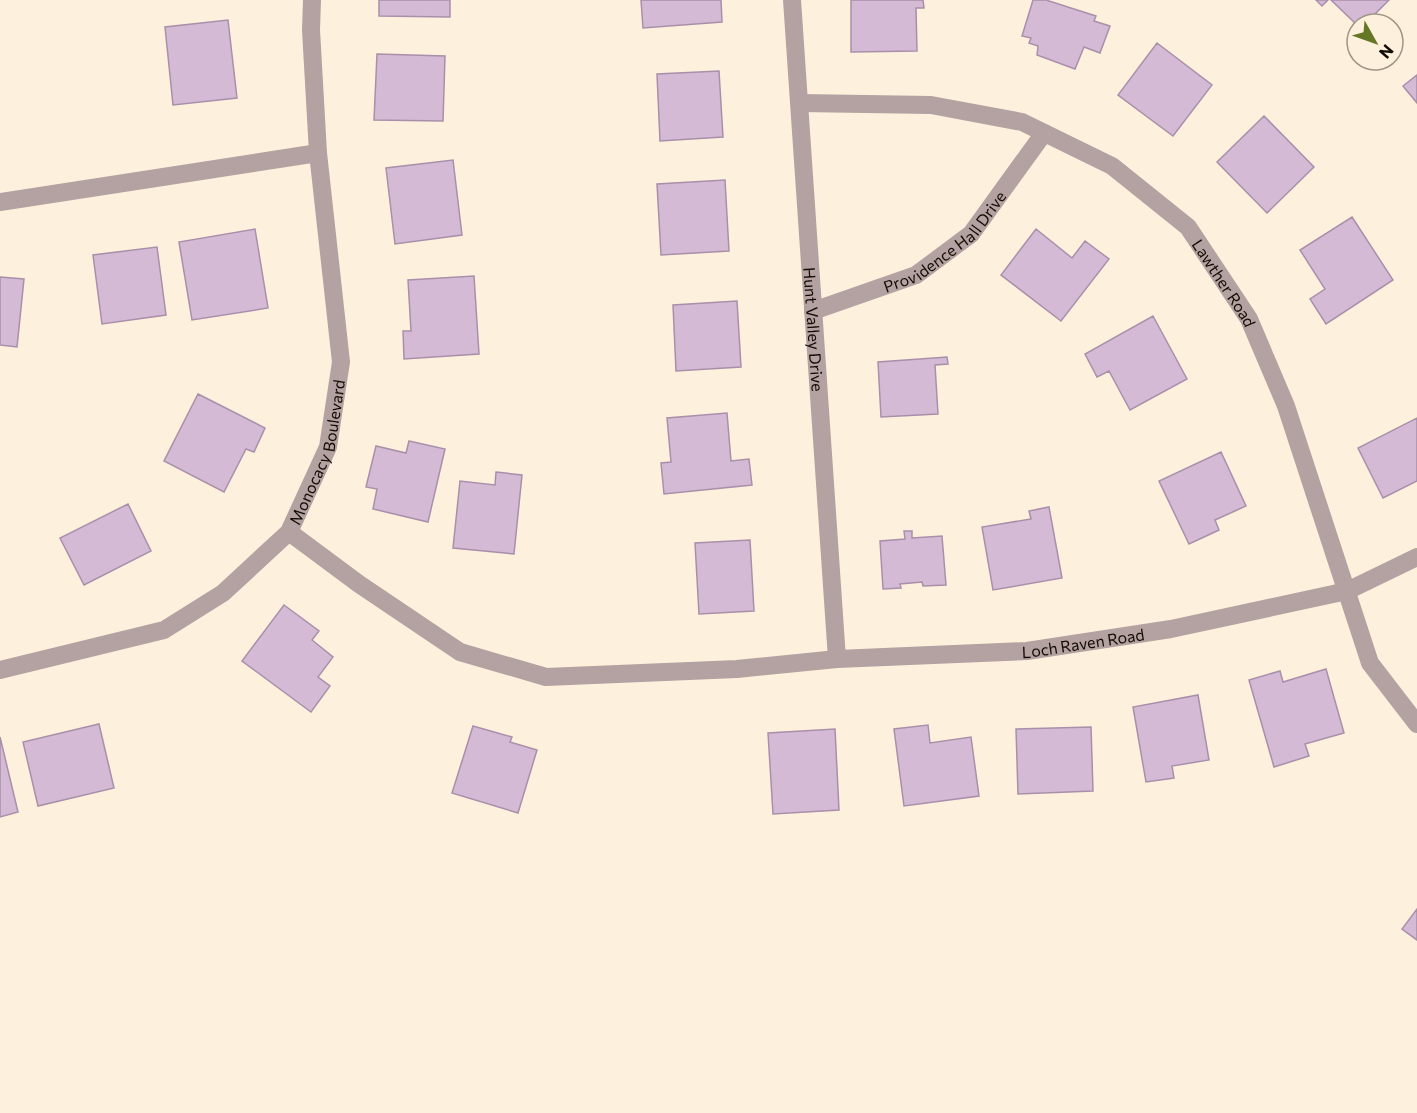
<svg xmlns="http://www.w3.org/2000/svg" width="1417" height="1113" font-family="Commissioner,sans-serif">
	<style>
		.building { fill: #d5bad6; stroke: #a98faa; stroke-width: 1.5 }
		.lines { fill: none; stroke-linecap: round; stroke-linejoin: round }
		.minor { stroke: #b4a1a1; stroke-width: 18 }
		.labels { text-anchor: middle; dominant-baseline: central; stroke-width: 4.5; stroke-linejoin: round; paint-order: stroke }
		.street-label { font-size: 16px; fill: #130c03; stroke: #fdf1dd }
	</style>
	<rect width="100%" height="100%" fill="#fdf1dd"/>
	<path class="building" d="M379 0H450V17L379 16Z
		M641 0H721L722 22 643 28Z
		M851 0H923L924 8H916L917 51 851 52Z
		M1033 0H1046L1096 16 1094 21 1110 26 1100 53 1084 47 1075 69 1037 55 1038 46 1029 43 1031 38 1022 36Z
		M1316 0H1328L1322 6Z
		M1331 0H1389L1365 24 1357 25Z
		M228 20 237 98 173 105 165 27Z
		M1157 43 1212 85 1173 136 1118 95Z
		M377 54 445 56 443 121 374 120Z
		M719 71 723 137 660 141 657 74Z
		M1417 75V103L1403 86Z
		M1264 116 1314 167 1267 213 1217 162Z
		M453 160 462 235 395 244 386 168Z
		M725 180 729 251 661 255 657 184Z
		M1352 217 1393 280 1326 324 1310 299 1325 289 1300 250Z
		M255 229 268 308 192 320 179 242Z
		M1036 229 1072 258 1085 241 1109 259 1061 321 1001 275Z
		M157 247 166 315 102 324 93 255Z
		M474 276 479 354 404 359 403 331H411L408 280Z
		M0 277 24 279 17 347 0 345Z
		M737 301 741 367 676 371 673 305Z
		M1153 316 1187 379 1130 410 1109 371 1097 377 1085 354Z
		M947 357 948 364 935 365 938 414 881 417 878 362Z
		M198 394 265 428 254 452 246 449 224 492 164 461Z
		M727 413 731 461 749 459 752 485 664 494 661 463 671 462 667 418Z
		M1417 418V481L1383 498 1358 448Z
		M409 441 445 449 428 522 373 509 377 489 366 487 376 446 406 453Z
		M1221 452 1246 506 1215 520 1219 530 1189 544 1159 481Z
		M496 472 522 475 514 554 453 548 460 481 495 485Z
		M128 504 151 551 84 585 60 538Z
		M1049 507 1062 578 993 590 982 527 1031 519 1029 511Z
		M904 531H912V538L942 536 946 585 923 586 922 582 900 584 901 588 883 589 880 541 905 539Z
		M750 540 754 611 699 614 695 543Z
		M284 605 319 631 312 640 333 657 318 677 330 686 311 712 242 661Z
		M1326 669 1344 733 1305 744 1309 756 1274 767 1249 680 1280 671 1283 682Z
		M1198 695 1209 760 1172 766 1174 778 1146 782 1133 707Z
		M99 724 114 788 38 806 23 742Z
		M928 725 930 743 971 737 979 796 904 806 894 729Z
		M473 726 512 737 510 742 537 750 518 813 452 793Z
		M1091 727 1093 791 1018 794 1016 729Z
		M835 729 839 810 773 814 768 733Z
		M0 737 18 812 0 817Z
		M1417 909V940L1402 929Z"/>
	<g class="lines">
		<g class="minor">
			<path id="s1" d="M792 0 837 659"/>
			<path id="s2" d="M800 103 931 105 1022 122 1112 166 1188 227 1249 319 1286 406 1370 663 1417 724"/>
			<path d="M0 202 318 153"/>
			<path id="s3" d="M813 311 916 275 971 234 1044 133"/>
			<path id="s4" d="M289 532 359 584 460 652 546 677 737 669 837 659 1027 651 1171 629 1347 591 1417 557"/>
			<path id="s5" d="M0 670 164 630 223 593 289 532 328 447 341 362 318 153 311 30 312 0"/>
		</g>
	</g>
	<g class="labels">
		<g class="street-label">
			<text stroke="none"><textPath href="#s3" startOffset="152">Providence Hall Drive</textPath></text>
			<text stroke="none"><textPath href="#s2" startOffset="488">Lawther Road</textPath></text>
			<text stroke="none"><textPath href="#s1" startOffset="330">Hunt Valley Drive</textPath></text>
			<text stroke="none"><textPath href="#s5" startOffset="414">Monocacy Boulevard</textPath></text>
			<text stroke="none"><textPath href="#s4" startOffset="837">Loch Raven Road</textPath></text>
		</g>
	</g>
	<g transform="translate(1375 42) rotate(130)"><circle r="28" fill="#fdf1dd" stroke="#9f9586" stroke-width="1.5"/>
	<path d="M0-4.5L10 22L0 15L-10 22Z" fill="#657725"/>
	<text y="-9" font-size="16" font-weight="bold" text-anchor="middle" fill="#130c03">N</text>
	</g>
</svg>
